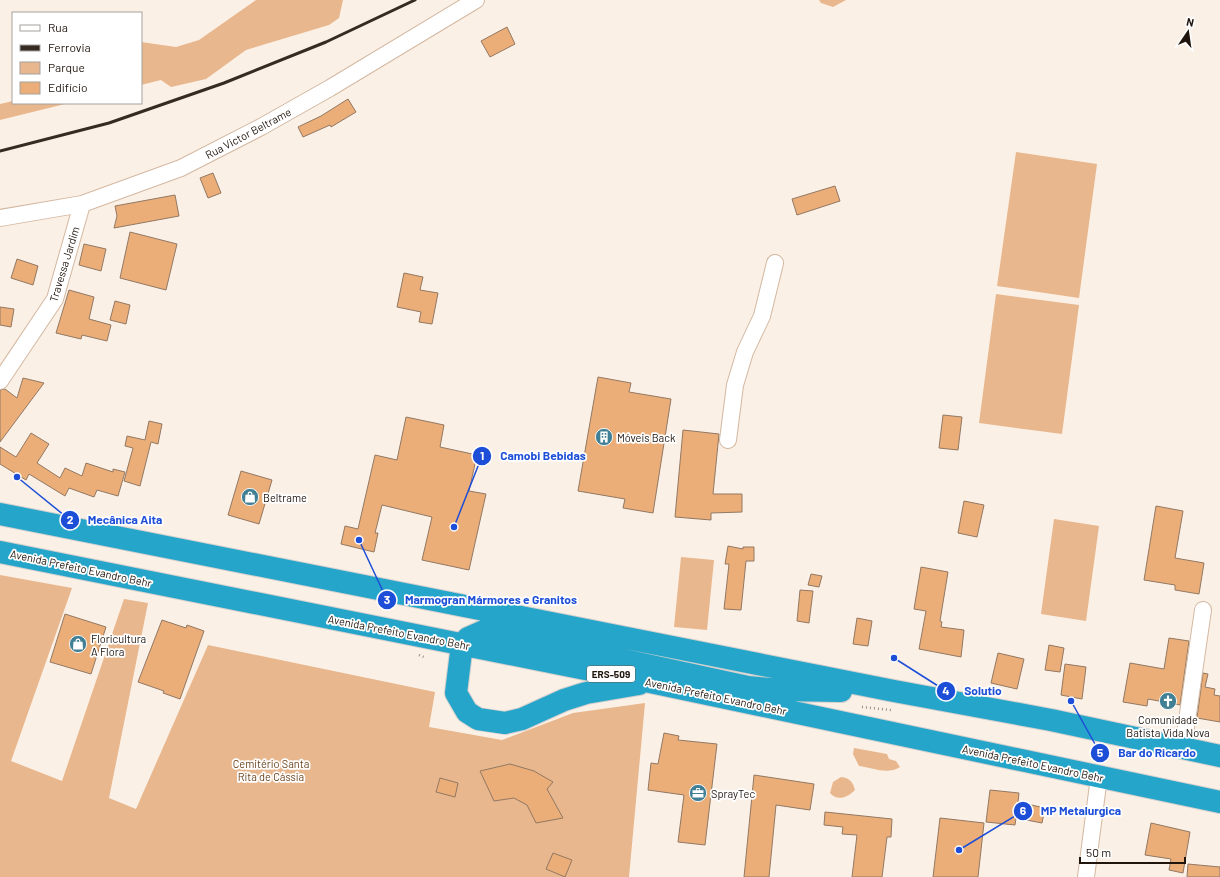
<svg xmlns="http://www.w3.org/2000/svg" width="1220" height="877" font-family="Barlow,sans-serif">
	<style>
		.green { fill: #e8b78d }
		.building { fill: #ebae78; stroke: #927863 }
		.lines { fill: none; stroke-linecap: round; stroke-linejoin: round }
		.minor-casing { stroke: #d3b8a1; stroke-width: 18 }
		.highway-casing { stroke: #d2d0cf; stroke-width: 24 }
		.path { stroke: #998e85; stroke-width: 2.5; stroke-dasharray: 1 3; stroke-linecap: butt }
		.minor { stroke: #fff; stroke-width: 16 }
		.highway { stroke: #25a5c9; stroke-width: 22 }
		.rail { stroke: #352b23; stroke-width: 3 }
		.labels { text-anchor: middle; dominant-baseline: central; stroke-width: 3.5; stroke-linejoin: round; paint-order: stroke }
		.shield { fill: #fff; stroke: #625b56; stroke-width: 1 }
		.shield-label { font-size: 10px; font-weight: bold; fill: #1f150d }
		.street-label { font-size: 11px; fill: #1f150d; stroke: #fff }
		.poi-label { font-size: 11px; fill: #1f150d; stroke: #fff; text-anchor: start }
		.park-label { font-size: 11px; fill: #6d441d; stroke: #fff }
		.leader { fill: none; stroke: #1d4ed8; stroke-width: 1.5 }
		.callout-dot { fill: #1d4ed8; stroke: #fff; stroke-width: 1.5 }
		.mark-label { font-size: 12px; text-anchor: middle; font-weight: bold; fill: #fff }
		.callout-label { font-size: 12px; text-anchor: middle; font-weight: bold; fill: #1d4ed8; stroke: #fff; stroke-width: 3.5; stroke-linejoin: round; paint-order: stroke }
	</style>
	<rect width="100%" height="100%" fill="#fbf0e6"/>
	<path class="green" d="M256 0H343L339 18 329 25 246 50 206 79 171 87 161 80 141 85V42L176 47 199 40Z
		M819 0H846L833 7 821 3Z
		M13 101V103H69L0 120V104Z
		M1016 152 1097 164 1079 298 997 286Z
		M996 294 1079 305 1062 434 979 423Z
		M1054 519 1099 526 1086 621 1041 614Z
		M681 557 714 560 707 630 674 627Z
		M0 575 72 588 11 761 62 781 124 599 148 603 109 798 136 809 208 645 435 692 429 727 502 740 573 713 645 703 629 877H0Z
		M854 748 887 754 889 759 896 761 900 767C888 775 873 768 859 766L853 754Z
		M841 777C850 778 853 782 855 790 848 797 838 802 830 793L833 782Z"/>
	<path class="building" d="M507 27 515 44 490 57 481 41Z
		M348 99 356 112 331 127 330 125 303 137 298 127 321 116Z
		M213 173 221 193 208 198 200 178Z
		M835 186 840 201 797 215 792 199Z
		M175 195 179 216 114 228 117 216 115 206Z
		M130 232 177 244 166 290 120 278Z
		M84 244 106 249 101 271 79 265Z
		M17 259 38 266 33 285 11 278Z
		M404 273 423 277 420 290 438 293 432 324 419 322 421 312 397 307Z
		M69 290 94 297 89 319 111 325 107 341 82 335 81 339 56 333Z
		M115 301 130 305 126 324 110 320Z
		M0 307 14 309 11 327 0 325Z
		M598 377 631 383 629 392 671 399 653 513 623 508 625 499 578 491Z
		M23 378 44 383 0 442V390L5 389 17 398Z
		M943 415 962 417 958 450 939 448Z
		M406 417 444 425 440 447 477 455 469 491 486 494 469 570 422 560 432 517 382 505 375 533H378L374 552 341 544 345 526 358 529 375 455 397 460Z
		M149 421 162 424 158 444 151 442 140 486 124 481 133 448 125 446 127 436 145 440Z
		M683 430 719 434 713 494H742V512L711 513V520L675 517Z
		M31 433 49 444 37 463 60 478 65 468 82 476 86 463 113 472V469L125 472 118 496 97 490 94 497 69 488 65 496 29 474 26 480 0 464V447L16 457Z
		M241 471 272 480 259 524 228 515Z
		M964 501 984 505 977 537 958 533Z
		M1156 506 1183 511 1175 558 1204 563 1199 594 1175 590V585L1144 580Z
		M728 546 743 549V547H754V561H746L741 610 724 609 729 564H725Z
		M921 567 948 572 940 621 942 622 941 627 964 630 961 657 919 649 926 611 914 609Z
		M811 574 822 576 819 587 808 585Z
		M800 590 813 591 809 623 797 621Z
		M65 614 106 627 91 674 50 662Z
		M857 618 872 621 868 646 853 644Z
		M162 620 186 628 187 625 204 631 180 699 163 693 164 691 138 682Z
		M1169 638 1189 641 1180 705 1148 699 1147 706 1123 702 1130 663 1164 669Z
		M1049 645 1064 648 1060 672 1045 670Z
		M998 653 1024 659 1017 689 991 683Z
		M1065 664 1086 667 1082 699 1061 695Z
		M1203 673 1208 674 1205 687 1215 689 1214 695 1220 696V722L1197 718Z
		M664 733 679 736 678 740 717 744 705 845 678 842 684 795 648 790 651 763 658 764Z
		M510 764 534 771 553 782 547 789 563 818 536 823 527 805 514 798 494 801 480 771Z
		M754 775 814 784 810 810 776 805 769 877H744Z
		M440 778 458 783 455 797 436 792Z
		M990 790 1019 793 1018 802 1045 808 1042 823 1016 818 1015 825 986 822Z
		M825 812 892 819 891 837H887L882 877H852L857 835 842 834 843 827 824 825Z
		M940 818 984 823 978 877H933Z
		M1151 823 1190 832 1183 873 1169 870 1171 859 1145 855Z
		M553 853 572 860 565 877 546 869Z
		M1188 864 1220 867V877H1187Z"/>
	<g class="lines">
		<defs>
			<path id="minor" d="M0 218 82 204 181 168 261 127 330 88 476 0
				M0 381 55 299 82 204
				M728 440 735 385 745 352 762 316 775 263
				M1183 748 1203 610
				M1086 877 1099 777"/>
			<path id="highway" d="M0 514 894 691 1051 720 1220 756
				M0 552 650 682 1220 802
				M639 684 586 693 564 700 522 719 505 723 478 719 467 712 456 693 462 644 468 638 486 630 748 687 781 690 841 691"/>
		</defs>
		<use href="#minor" class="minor-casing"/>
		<use href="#highway" class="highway-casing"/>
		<path class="path" d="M419 655 426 658
			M862 707 891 710"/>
		<use href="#minor" class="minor"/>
		<use href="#highway" class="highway"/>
		<path class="rail" d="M0 151 109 123 224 83 326 42 415 0"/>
	</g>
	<defs>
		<symbol id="building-disc" viewBox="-11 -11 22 22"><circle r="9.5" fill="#407f94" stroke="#fff"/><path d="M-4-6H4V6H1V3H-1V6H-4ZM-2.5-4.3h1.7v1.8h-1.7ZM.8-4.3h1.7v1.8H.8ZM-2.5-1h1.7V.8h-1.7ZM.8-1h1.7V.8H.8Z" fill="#fff"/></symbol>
		<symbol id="shop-disc" viewBox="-11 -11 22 22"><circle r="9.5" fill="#407f94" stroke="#fff"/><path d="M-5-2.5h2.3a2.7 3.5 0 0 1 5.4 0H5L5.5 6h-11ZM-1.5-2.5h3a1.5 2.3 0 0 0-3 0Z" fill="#fff"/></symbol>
		<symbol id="church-disc" viewBox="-11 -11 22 22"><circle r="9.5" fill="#407f94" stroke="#fff"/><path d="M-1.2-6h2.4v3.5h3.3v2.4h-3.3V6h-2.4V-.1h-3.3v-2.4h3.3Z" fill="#fff"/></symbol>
		<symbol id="office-disc" viewBox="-11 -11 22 22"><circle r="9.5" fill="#407f94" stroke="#fff"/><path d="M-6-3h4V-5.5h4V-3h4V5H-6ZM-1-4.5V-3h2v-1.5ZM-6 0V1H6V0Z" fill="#fff"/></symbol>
	</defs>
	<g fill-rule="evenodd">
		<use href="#building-disc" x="594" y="427" width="20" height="20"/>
		<use href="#shop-disc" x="240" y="487" width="20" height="20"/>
		<use href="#shop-disc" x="68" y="634" width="20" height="20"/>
		<use href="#church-disc" x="1158" y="691" width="20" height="20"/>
		<use href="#office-disc" x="688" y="783" width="20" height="20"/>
	</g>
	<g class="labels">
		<rect class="shield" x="587" y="666" width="48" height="16" rx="3"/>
		<g class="shield-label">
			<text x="611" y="674">ERS-509</text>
		</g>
		<g class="street-label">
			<text transform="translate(248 133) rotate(-28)">Rua Victor Beltrame</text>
			<text transform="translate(64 264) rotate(-73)">Travessa Jardim</text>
			<text transform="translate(81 568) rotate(12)">Avenida Prefeito Evandro Behr</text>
			<text transform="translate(399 632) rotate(11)">Avenida Prefeito Evandro Behr</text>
			<text transform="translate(716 696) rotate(12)">Avenida Prefeito Evandro Behr</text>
			<text transform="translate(1033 763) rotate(12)">Avenida Prefeito Evandro Behr</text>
		</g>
		<g class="poi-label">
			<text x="617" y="437">Móveis Back</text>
			<text x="263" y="497">Beltrame</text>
			<text x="91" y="638">Floricultura<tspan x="91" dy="13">A Flora</tspan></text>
			<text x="1168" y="719" text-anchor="middle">Comunidade<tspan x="1168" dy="13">Batista Vida Nova</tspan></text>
			<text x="711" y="793">SprayTec</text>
		</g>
		<g class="park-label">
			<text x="271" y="763">Cemitério Santa<tspan x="271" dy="13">Rita de Cássia</tspan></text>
		</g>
	</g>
	<path class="leader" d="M454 527L482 456M17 477L70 520M359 540L387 600M894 658L946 691M1071 701L1100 753M959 850L1023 811"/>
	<g class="callout-dot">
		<circle cx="454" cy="527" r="4"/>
		<circle cx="17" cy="477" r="4"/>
		<circle cx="359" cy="540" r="4"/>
		<circle cx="894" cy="658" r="4"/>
		<circle cx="1071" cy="701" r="4"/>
		<circle cx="959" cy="850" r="4"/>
		<circle cx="482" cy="456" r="10"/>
		<circle cx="70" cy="520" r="10"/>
		<circle cx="387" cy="600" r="10"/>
		<circle cx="946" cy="691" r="10"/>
		<circle cx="1100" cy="753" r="10"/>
		<circle cx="1023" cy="811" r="10"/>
	</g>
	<g class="mark-label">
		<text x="482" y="460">1</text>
		<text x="70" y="524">2</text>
		<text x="387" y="604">3</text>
		<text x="946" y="695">4</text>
		<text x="1100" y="757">5</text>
		<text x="1023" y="815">6</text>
	</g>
	<g class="callout-label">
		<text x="543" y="460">Camobi Bebidas</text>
		<text x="125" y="524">Mecânica Aita</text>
		<text x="491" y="604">Marmogran Mármores e Granitos</text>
		<text x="983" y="695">Solutio</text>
		<text x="1157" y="757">Bar do Ricardo</text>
		<text x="1081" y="815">MP Metalurgica</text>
	</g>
	<rect x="12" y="12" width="130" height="92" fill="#ffffff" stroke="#a5a19e"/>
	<rect x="20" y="25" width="20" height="6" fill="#ffffff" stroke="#a5a19e"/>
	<text x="48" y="32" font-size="12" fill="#1f150d">Rua</text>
	<rect x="20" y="45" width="20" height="6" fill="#352b23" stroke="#a5a19e"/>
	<text x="48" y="52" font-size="12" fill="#1f150d">Ferrovia</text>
	<rect x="20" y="62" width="20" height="12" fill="#e8b78d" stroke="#a5a19e"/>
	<text x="48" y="72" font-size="12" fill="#1f150d">Parque</text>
	<rect x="20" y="82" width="20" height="12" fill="#ebae78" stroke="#a5a19e"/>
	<text x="48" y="92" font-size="12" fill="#1f150d">Edifício</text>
	<g transform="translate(1188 32) rotate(13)" stroke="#ffffff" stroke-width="3" paint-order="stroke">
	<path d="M0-3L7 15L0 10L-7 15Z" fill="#1f150d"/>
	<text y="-6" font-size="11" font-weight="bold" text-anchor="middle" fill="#1f150d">N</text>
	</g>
	<path d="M1080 857v6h105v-6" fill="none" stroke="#1f150d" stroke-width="2"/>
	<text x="1086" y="857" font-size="12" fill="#1f150d" stroke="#ffffff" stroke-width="3" paint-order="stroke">50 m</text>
</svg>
